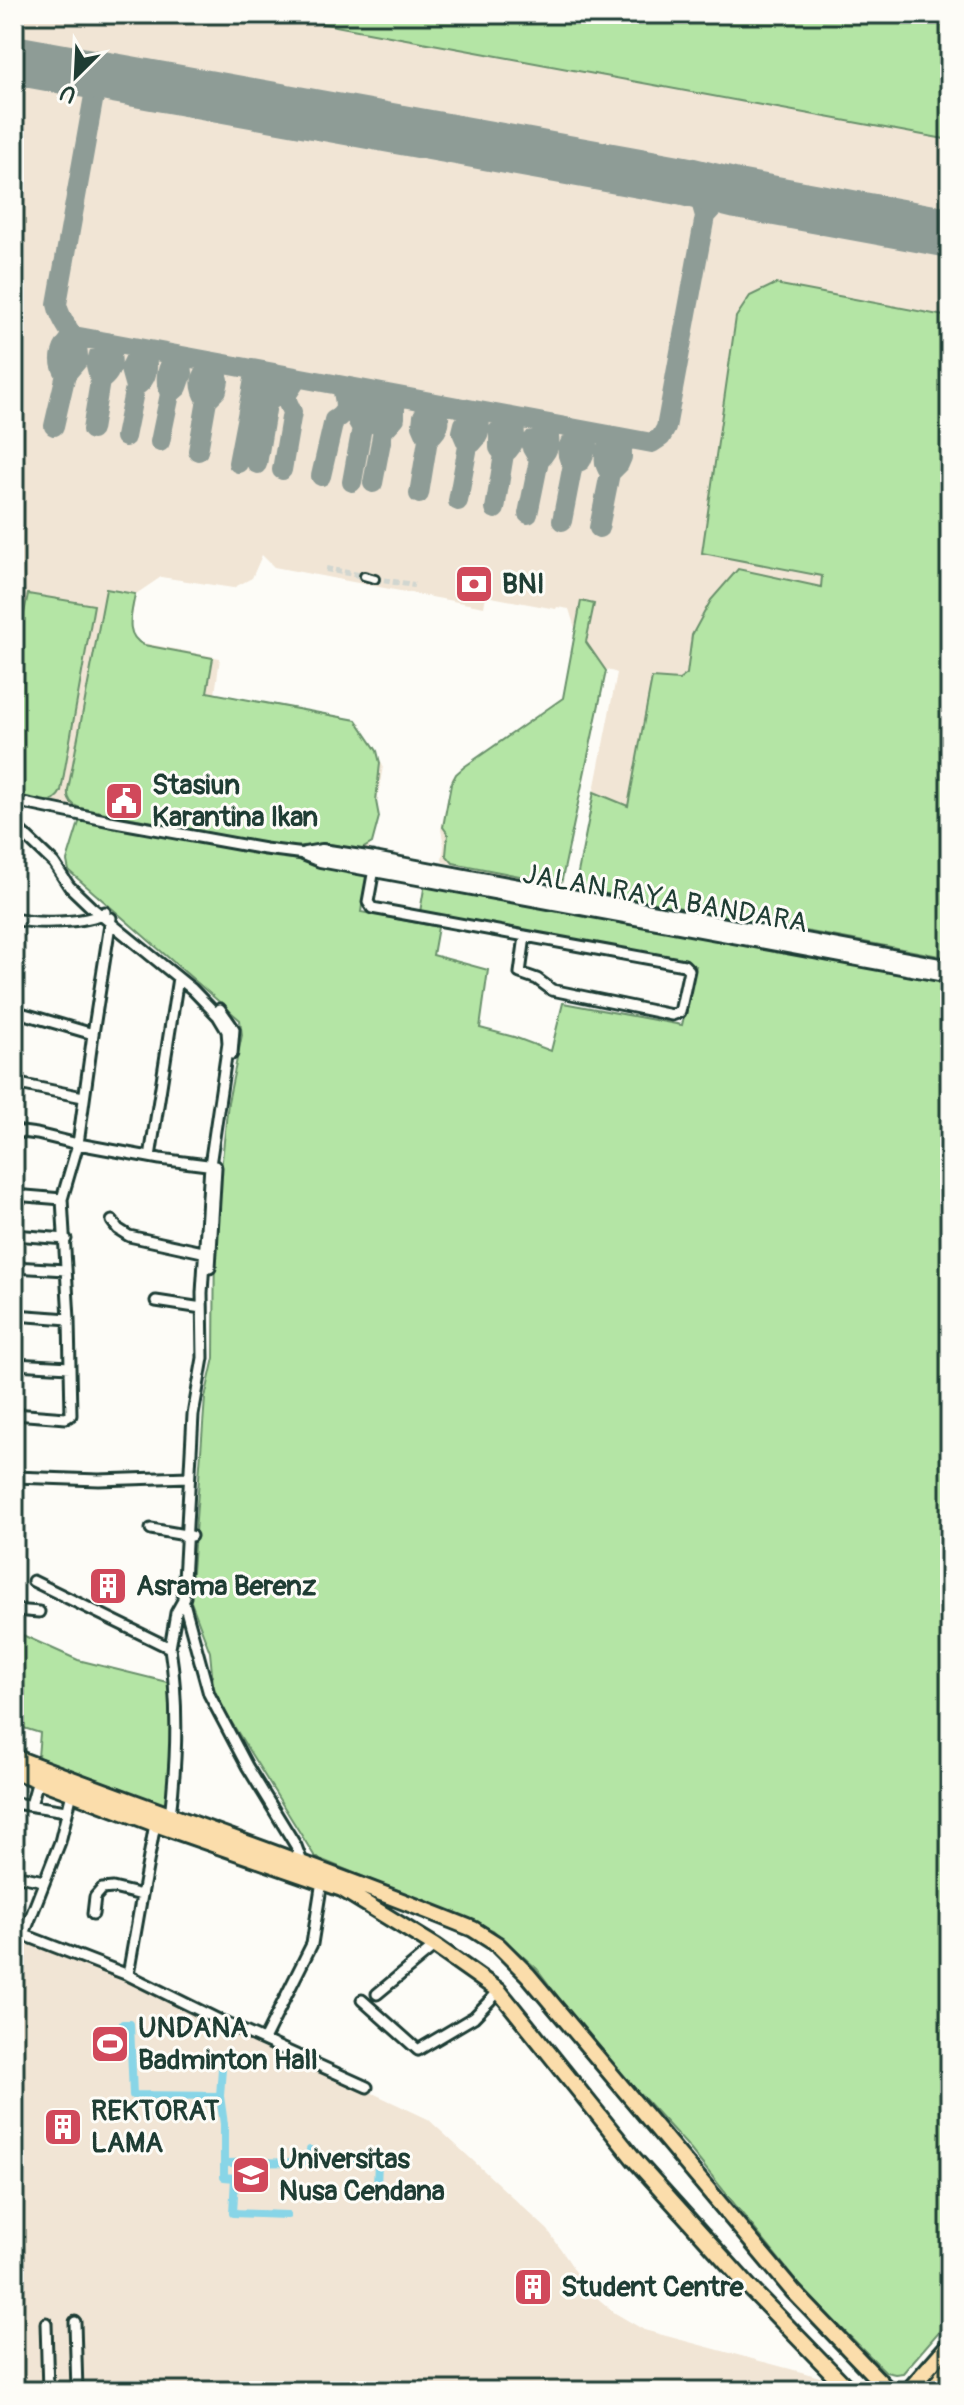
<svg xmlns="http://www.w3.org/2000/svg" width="964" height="2405" font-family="Pangolin,sans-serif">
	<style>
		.built { fill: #f1e5d5 }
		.green { fill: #b4e5a5; stroke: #6a916c; stroke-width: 2 }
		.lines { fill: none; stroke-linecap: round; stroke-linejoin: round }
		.canal { stroke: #88d5e7; stroke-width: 8 }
		.taxiway { stroke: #8e9c96; stroke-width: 20 }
		.runway { stroke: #8e9c96; stroke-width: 50 }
		.pedestrian-tunnel { stroke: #d1d6d0; stroke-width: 6; stroke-dasharray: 6 3; stroke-linecap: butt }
		.pedestrian-casing { stroke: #1f3d34; stroke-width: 12 }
		.minor-casing { stroke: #1f3d34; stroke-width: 15 }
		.secondary-casing { stroke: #1f3d34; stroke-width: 18 }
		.trunk-casing { stroke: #1f3d34; stroke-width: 20 }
		.pedestrian { stroke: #fdfcf7; stroke-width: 6 }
		.minor { stroke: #fdfcf7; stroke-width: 9 }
		.secondary { stroke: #fdfcf7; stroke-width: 12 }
		.trunk { stroke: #fbddab; stroke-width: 14 }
		.labels { text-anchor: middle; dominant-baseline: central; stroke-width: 6; stroke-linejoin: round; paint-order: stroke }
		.poi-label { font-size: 28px; font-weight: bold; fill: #1f3d34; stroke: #fdfcf7; text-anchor: start }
		.street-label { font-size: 28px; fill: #1f3d34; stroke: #fdfcf7 }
	</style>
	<rect width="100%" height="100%" fill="#fdfcf7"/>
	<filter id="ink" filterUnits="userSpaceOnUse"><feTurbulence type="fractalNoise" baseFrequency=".0125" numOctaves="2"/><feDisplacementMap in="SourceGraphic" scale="16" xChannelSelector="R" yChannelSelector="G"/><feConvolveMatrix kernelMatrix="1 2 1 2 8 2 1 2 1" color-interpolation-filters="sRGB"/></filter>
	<g filter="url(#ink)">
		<path class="built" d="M14 14H950V961L869 948 580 890 576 883 617 673 602 668 562 883 556 886 443 862 442 859 444 846 441 829 452 778 564 696 575 628 569 609 557 607 556 609 486 596 484 607 274 567 262 555 252 578 233 588 161 577 136 594 129 632 138 642 220 658 215 694 359 722 383 766 369 850 323 841 279 846 14 796Z
			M14 1939 64 1952 138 1983 428 2119 548 2230 588 2290 615 2313 644 2330 820 2377 838 2391H14Z"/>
		<path class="green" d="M271 14H950V140Z
			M775 284 950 317V958L580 889 576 883 594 792 628 806 652 678 679 680 687 674 692 635 711 600 738 569 821 587 822 576 702 553 736 317 750 296Z
			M106 589 135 594C132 613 123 635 144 645L213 658 207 692 356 720 377 751 380 763 376 801 379 817 372 843 360 850 324 843 289 848 80 808C71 805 67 799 68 790Z
			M28 594 94 605 61 791C52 810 31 799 14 795V617L23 618Z
			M581 601 594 604 586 642 606 671 561 884 453 863 446 855 448 834 443 827 451 784 456 774 464 767 563 698Z
			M80 819 367 873 361 912 438 927 433 955 488 970 480 1028 514 1037 551 1051 563 1003 682 1025 696 966 420 912 425 883 950 982V2319L903 2373 895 2374 886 2372 807 2294 686 2144 589 2038 537 1969 493 1930 315 1857 214 1694 210 1652 190 1599 205 1398 214 1358 215 1229 228 1102 242 1035 240 1020 69 871 67 861Z
			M18 1633 78 1660 175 1684 170 1794 166 1807 38 1757 40 1733 14 1725Z"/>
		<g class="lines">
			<path class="canal" d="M123 2024H130L133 2095 220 2096
				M222 2068 220 2096 224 2124V2177L235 2178 233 2213 287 2215
				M309 2162 378 2161 377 2187
				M224 2163 309 2162 310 2150"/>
			<path class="taxiway" d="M84 73 95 90 111 78
				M705 216 716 204 737 194
				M74 336 652 443 661 437 666 428 705 216 700 198 684 181
				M66 374C56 360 62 346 74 336
				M54 426 66 374 78 360C79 333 62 329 57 304L95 90
				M92 430 100 381 96 365 100 351 107 342C113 357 116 370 100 381
				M125 437 135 387 130 369 136 357 143 349C149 363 150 378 135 387
				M160 442 170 394 178 387 183 373 182 364 177 355C166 368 164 379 170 394
				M198 451 207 400 217 390 219 380 213 362C201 376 197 383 207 400
				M238 463 255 374
				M257 464 267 404 278 393 279 386 273 373 263 385V397L267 404
				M282 470 292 412 287 401V394L297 379
				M321 476 334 420C349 413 345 401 342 388
				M352 482 362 427C350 415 359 401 368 391 376 407 376 415 362 427
				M373 483 383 431 395 418V408L390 395C378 405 371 418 383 431
				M419 494 428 439 422 425 423 416 434 403C442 418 442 428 428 439
				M458 501 468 446 462 432 464 424 474 411C483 424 482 437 468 446
				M495 509 504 454 499 448V430L512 418C516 433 518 443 504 454
				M528 514 539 460 532 448 533 440 545 424C552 439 551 448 539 460
				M562 521 573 464C563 453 568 440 581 433L588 445 581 461 573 464
				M599 528 610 473 619 464 622 457V449L617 437C605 447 600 460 610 473"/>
			<path class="runway" d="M14 60 684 181 737 194 950 233"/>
			<path class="pedestrian-tunnel" d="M326 569 364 576
				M375 579 414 585"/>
			<defs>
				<path id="pedestrian" d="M364 576 375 579"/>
				<path id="minor" d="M14 801 110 821 265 849 305 854
					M14 825 54 863 69 886 91 907 192 989 218 1016 227 1031 228 1043 210 1165 202 1293 203 1358 193 1415 183 1599 209 1694 247 1766 296 1846 302 1862
					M374 869 368 902 372 908 684 965 689 970 680 1012 672 1015 552 990 537 979 520 973 525 936
					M14 919C35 924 86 924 105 912
					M220 1009 234 1029 232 1054
					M14 1011 93 1034 78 1144 160 1159 215 1166
					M93 1034 111 918
					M14 1083 83 1097
					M14 1131 37 1134 78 1144 62 1199 69 1319 71 1415 66 1418 14 1414
					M150 1157 178 978
					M14 1195 62 1199
					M112 1221 118 1229 129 1236 207 1253
					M14 1235 66 1239
					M14 1267 66 1270
					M210 1268 216 1167
					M156 1301 202 1308
					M14 1315 69 1319
					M14 1364 70 1367
					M14 1477 99 1480 189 1477
					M151 1529 191 1536
					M33 1581 170 1648C179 1705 177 1759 170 1816
					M14 1610 39 1612
					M170 1648 176 1613 185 1597
					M14 1803 66 1811
					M31 1805 38 1780
					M14 1875 44 1881
					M93 1914 95 1897 102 1889 113 1888 142 1895 155 1824
					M14 1931 128 1975 223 2022 367 2087
					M24 1934 60 1842 72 1793
					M128 1975 142 1895
					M377 1994 435 1946
					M362 2000 418 2050 474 2017 499 1991
					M264 2040 312 1944 322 1881
					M75 2322 77 2391
					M46 2323 48 2391"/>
				<path id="secondary" d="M305 854 320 860 950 976
					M305 854 322 851 374 859 950 967"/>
				<path id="trunk" d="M14 1757C166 1816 321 1867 473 1929L498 1945 528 1975 793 2291 889 2391
					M14 1771 155 1824 342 1889 435 1946 499 1991 634 2159 750 2288 850 2391
					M908 2391 950 2343
					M932 2391 950 2365"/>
			</defs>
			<use href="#pedestrian" class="pedestrian-casing"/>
			<use href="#minor" class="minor-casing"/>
			<use href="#secondary" class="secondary-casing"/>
			<use href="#trunk" class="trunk-casing"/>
			<use href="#pedestrian" class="pedestrian"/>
			<use href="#minor" class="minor"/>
			<use href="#secondary" class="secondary"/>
			<use href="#trunk" class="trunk"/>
		</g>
	</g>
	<defs>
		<symbol id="bank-square" viewBox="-11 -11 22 22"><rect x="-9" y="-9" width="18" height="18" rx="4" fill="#d1495b" stroke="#fdfcf7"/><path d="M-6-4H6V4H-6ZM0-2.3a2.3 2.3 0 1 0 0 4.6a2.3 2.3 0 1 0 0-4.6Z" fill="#fff"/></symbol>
		<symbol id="civic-square" viewBox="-11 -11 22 22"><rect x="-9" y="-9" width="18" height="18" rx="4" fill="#d1495b" stroke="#fdfcf7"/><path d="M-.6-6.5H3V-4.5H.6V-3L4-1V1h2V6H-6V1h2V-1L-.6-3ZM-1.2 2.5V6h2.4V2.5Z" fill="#fff"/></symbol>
		<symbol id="building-square" viewBox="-11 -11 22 22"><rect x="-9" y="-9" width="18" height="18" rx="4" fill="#d1495b" stroke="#fdfcf7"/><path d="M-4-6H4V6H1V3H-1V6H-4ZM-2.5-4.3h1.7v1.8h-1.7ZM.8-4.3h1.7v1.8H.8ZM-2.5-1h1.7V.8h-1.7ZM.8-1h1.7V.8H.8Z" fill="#fff"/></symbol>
		<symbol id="stadium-square" viewBox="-11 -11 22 22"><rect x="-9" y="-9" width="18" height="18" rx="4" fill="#d1495b" stroke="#fdfcf7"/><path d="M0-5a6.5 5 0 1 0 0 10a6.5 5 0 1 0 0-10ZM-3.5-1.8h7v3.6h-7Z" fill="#fff"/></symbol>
		<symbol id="university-square" viewBox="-11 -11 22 22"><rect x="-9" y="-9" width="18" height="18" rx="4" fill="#d1495b" stroke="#fdfcf7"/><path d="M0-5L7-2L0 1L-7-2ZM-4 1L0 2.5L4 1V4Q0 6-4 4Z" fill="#fff"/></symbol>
	</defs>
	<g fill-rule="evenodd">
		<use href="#bank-square" x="452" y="562" width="44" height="44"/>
		<use href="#civic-square" x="102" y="779" width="44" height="44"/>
		<use href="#building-square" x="86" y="1564" width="44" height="44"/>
		<use href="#stadium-square" x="88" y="2022" width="44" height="44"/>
		<use href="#building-square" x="41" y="2105" width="44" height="44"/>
		<use href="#university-square" x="229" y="2153" width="44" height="44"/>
		<use href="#building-square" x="511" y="2265" width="44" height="44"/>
	</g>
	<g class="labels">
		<g class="poi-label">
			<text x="502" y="584">BNI</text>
			<text x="152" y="785">Stasiun<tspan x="152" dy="32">Karantina Ikan</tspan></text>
			<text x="136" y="1586">Asrama Berenz</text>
			<text x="138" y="2028">UNDANA<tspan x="138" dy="32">Badminton Hall</tspan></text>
			<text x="91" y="2111">REKTORAT<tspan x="91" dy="32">LAMA</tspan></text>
			<text x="279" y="2159">Universitas<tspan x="279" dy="32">Nusa Cendana</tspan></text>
			<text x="561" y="2287">Student Centre</text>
		</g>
		<g class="street-label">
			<text transform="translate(665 899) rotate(10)">JALAN RAYA BANDARA</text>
		</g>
	</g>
	<rect width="964" height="2405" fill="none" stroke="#fdfcf7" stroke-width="48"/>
	<rect x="24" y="24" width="916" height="2357" fill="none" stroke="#1f3d34" stroke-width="3" filter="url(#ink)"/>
	<g transform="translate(76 76) rotate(204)" stroke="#fdfcf7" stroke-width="6" paint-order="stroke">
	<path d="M0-6L14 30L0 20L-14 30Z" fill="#1f3d34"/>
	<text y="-12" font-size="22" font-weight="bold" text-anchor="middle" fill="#1f3d34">U</text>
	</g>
</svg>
